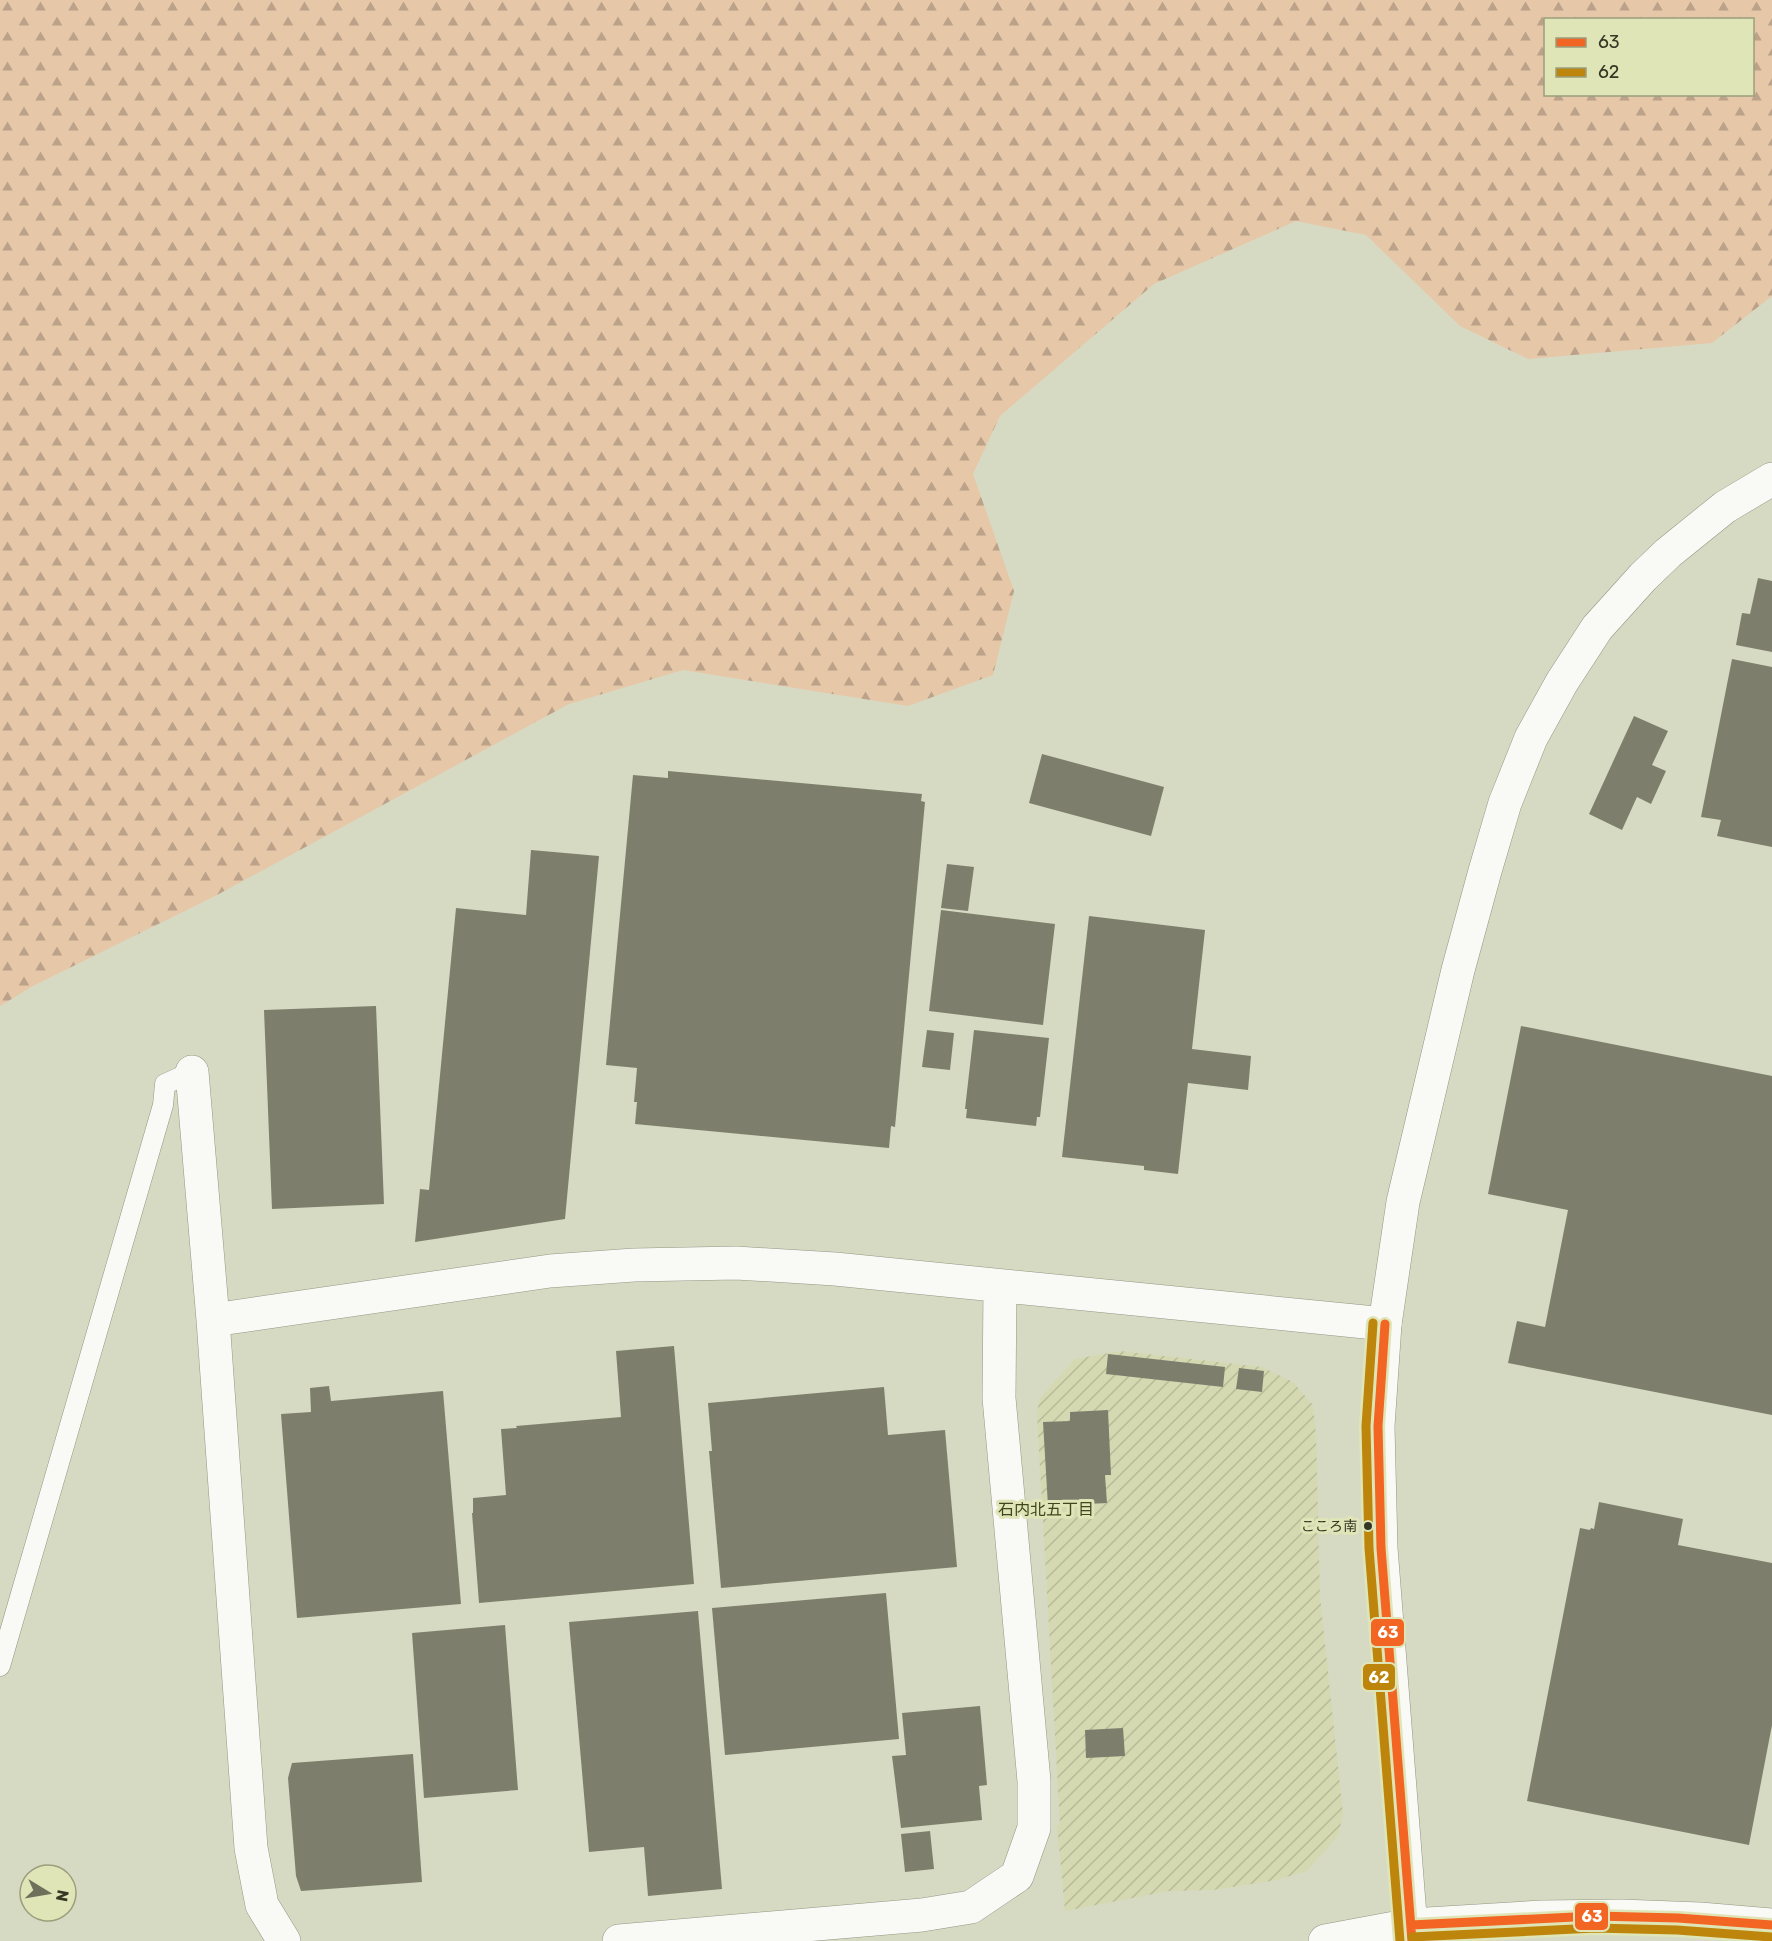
<svg xmlns="http://www.w3.org/2000/svg" width="1772" height="1941" font-family="Rubik,'Noto Sans JP',sans-serif">
	<style>
		.industrial { fill: url(#industrial-furrows) }
		.forest { fill: url(#forest-firs); fill-rule: evenodd }
		.building { fill: #7d7f6c }
		.lines { fill: none; stroke-linecap: round; stroke-linejoin: round }
		.lane-casing { stroke: #939683; stroke-width: 21 }
		.street-casing { stroke: #939683; stroke-width: 34 }
		.secondary-casing { stroke: #939683; stroke-width: 34 }
		.lane { stroke: #f9f9f6; stroke-width: 20 }
		.street { stroke: #f9f9f6; stroke-width: 33 }
		.secondary { stroke: #f9f9f6; stroke-width: 33 }
		.bus-1-casing { stroke: #dfe5b7; stroke-width: 14 }
		.bus-2-casing { stroke: #dfe5b7; stroke-width: 14 }
		.bus-1 { stroke: #f26522; stroke-width: 9 }
		.bus-2 { stroke: #bd850b; stroke-width: 9 }
		.bus-dot { fill: #353725; stroke: #dfe5b7; stroke-width: 2 }
		.labels { text-anchor: middle; dominant-baseline: central; stroke-width: 6; stroke-linejoin: round; paint-order: stroke }
		.bus-label { font-size: 14px; fill: #353725; stroke: #dfe5b7; text-anchor: end }
		.neighbourhood-label { font-size: 16px; fill: #42461e; stroke: #dfe5b7 }
		.line-badge { stroke: #dfe5b7; stroke-width: 2 }
		.badge-label { font-size: 16px; text-anchor: middle; font-weight: bold; fill: #fff }
	</style>
	<defs>
		<pattern id="industrial-furrows" width="10" height="10" patternUnits="userSpaceOnUse" patternTransform="scale(1.5)"><rect width="10" height="10" fill="#d4d9b1"/><path d="M-1 1l2-2M0 10L10 0M9 11l2-2" fill="none" stroke="#b7bb98"/></pattern>
		<pattern id="forest-firs" width="22" height="20" patternUnits="userSpaceOnUse" patternTransform="scale(1.5)"><rect width="22" height="20" fill="#e6c7a8"/><path d="M5 1l3.5 6h-7zM16 11l3.5 6h-7z" fill="#bba289"/></pattern>
	</defs>
	<rect width="100%" height="100%" fill="#d7dac2"/>
	<path class="industrial" d="M1120 1351 1262 1367 1293 1382 1313 1405 1316 1436 1320 1596 1343 1814 1338 1836 1307 1871 1276 1880 1213 1890 1169 1891 1065 1911 1057 1826 1060 1825 1037 1415 1039 1399 1075 1359Z"/>
	<path class="forest" d="M0 0H1772V296L1712 343 1528 359 1460 326 1366 235 1296 221 1154 284 1000 416 973 474 1014 591 993 675 908 706 683 670 569 704 217 895 33 986 0 1006ZM1546 20H1752V94H1546Z"/>
	<path class="building" d="M1758 578 1772 581V652L1736 645 1742 613 1750 614Z
		M1732 659 1772 667V847L1717 836 1721 820 1701 817Z
		M1634 716 1668 731 1652 765 1666 771 1651 804 1637 797 1622 830 1589 814Z
		M1042 754 1164 787 1151 836 1029 803Z
		M668 771 922 794 921 801 925 802 895 1127 891 1126 889 1148 635 1124 637 1102H634L637 1068 606 1065 633 775 668 778Z
		M531 850 599 856 565 1219 415 1242 420 1189 429 1190 456 908 526 915Z
		M947 864 974 867 968 911 941 908Z
		M941 910 1055 924 1043 1025 929 1011Z
		M1089 916 1205 930 1192 1049 1251 1056 1248 1090 1188 1083 1178 1174 1144 1170V1166L1062 1157Z
		M376 1006 384 1204 272 1209 264 1010Z
		M1521 1026 1772 1076V1415L1508 1363 1517 1321 1545 1327 1568 1210 1488 1194Z
		M927 1030 954 1033 950 1070 922 1067Z
		M974 1030 1049 1038 1040 1117H1037L1036 1126 966 1118 967 1109H965Z
		M674 1346 694 1584 479 1603 472 1513H473V1498L506 1495 501 1429 517 1428 516 1426 621 1417 616 1351Z
		M1108 1354 1225 1367 1223 1387 1106 1374Z
		M1239 1368 1264 1371 1262 1392 1236 1389Z
		M329 1386 331 1401 443 1391 461 1604 297 1618 281 1414 311 1412 310 1388Z
		M884 1387 888 1435 945 1430 957 1567 721 1588 709 1451H712L708 1403Z
		M1108 1410 1111 1475H1105L1107 1503 1048 1506 1043 1422 1070 1421V1412Z
		M1599 1502 1683 1519 1678 1545 1772 1563V1725L1749 1845 1527 1801 1580 1528 1590 1530 1591 1528 1594 1529Z
		M886 1593 899 1739 725 1755 712 1608Z
		M698 1611 722 1889 648 1896 644 1847 589 1852 569 1622Z
		M505 1625 518 1790 424 1798 412 1633Z
		M980 1706 987 1785 979 1786 982 1820 901 1828 892 1756 906 1755 902 1713Z
		M1123 1728 1125 1756 1086 1758 1085 1730Z
		M413 1754 422 1882 301 1891 296 1876 288 1778 292 1763Z
		M930 1831 934 1869 905 1872 901 1834Z"/>
	<g class="lines">
		<defs>
			<path id="lane" d="M0 1666 163 1105 165 1084 192 1072"/>
			<path id="street" d="M192 1072 213 1320 251 1848 262 1905 284 1941
				M213 1320 550 1271 634 1265 736 1263 835 1269 1385 1324 1403 1202 1458 970 1485 871 1505 803 1531 738 1562 682 1597 628 1643 577 1668 553 1725 507 1772 479
				M619 1941 922 1915 971 1907 1017 1876 1034 1828V1781L999 1398 1000 1286"/>
			<path id="secondary" d="M1385 1324 1378 1426 1381 1548 1412 1941
				M1325 1941 1411 1925 1542 1917 1621 1916 1700 1919 1772 1925"/>
		</defs>
		<use href="#lane" class="lane-casing"/>
		<use href="#street" class="street-casing"/>
		<use href="#secondary" class="secondary-casing"/>
		<use href="#lane" class="lane"/>
		<use href="#street" class="street"/>
		<use href="#secondary" class="secondary"/>
		<defs>
			<path id="bus-1" d="M1385 1324 1378 1426 1381 1548 1412 1941
				M1411 1925 1595 1916 1678 1918 1772 1925"/>
			<path id="bus-2" d="M1373 1323 1366 1426 1369 1548 1400 1941
				M1412 1937 1595 1928 1677 1930 1771 1937"/>
		</defs>
		<use href="#bus-1" class="bus-1-casing"/>
		<use href="#bus-2" class="bus-2-casing"/>
		<use href="#bus-1" class="bus-1"/>
		<use href="#bus-2" class="bus-2"/>
	</g>
	<circle class="bus-dot" cx="1368" cy="1526" r="5"/>
	<g class="labels">
		<g class="bus-label">
			<text x="1357" y="1526">こころ南</text>
		</g>
		<g class="neighbourhood-label">
			<text x="1046" y="1509">石内北五丁目</text>
		</g>
	</g>
	<g class="line-badge">
		<rect x="1370" y="1618" width="35" height="29" rx="6" fill="#f26522"/>
		<rect x="1362" y="1663" width="34" height="28" rx="6" fill="#bd850b"/>
		<rect x="1574" y="1902" width="35" height="29" rx="6" fill="#f26522"/>
	</g>
	<g class="badge-label">
		<text x="1388" y="1638">63</text>
		<text x="1379" y="1683">62</text>
		<text x="1592" y="1922">63</text>
	</g>
	<rect x="1544" y="18" width="210" height="78" fill="#dfe5b7" stroke="#9b9f7d" stroke-width="1.5"/>
	<rect x="1556" y="38" width="30" height="9" fill="#f26522" stroke="#9b9f7d" stroke-width="1.5"/>
	<text x="1598" y="48" font-size="18" fill="#353725">63</text>
	<rect x="1556" y="68" width="30" height="9" fill="#bd850b" stroke="#9b9f7d" stroke-width="1.5"/>
	<text x="1598" y="78" font-size="18" fill="#353725">62</text>
	<g transform="translate(48 1893) rotate(101)"><circle r="28" fill="#dfe5b7" stroke="#9b9f7d" stroke-width="1.5"/>
	<path d="M0-4.5L10 22L0 15L-10 22Z" fill="#6e705c"/>
	<text y="-9" font-size="16" font-weight="bold" text-anchor="middle" fill="#353725">N</text>
	</g>
</svg>
